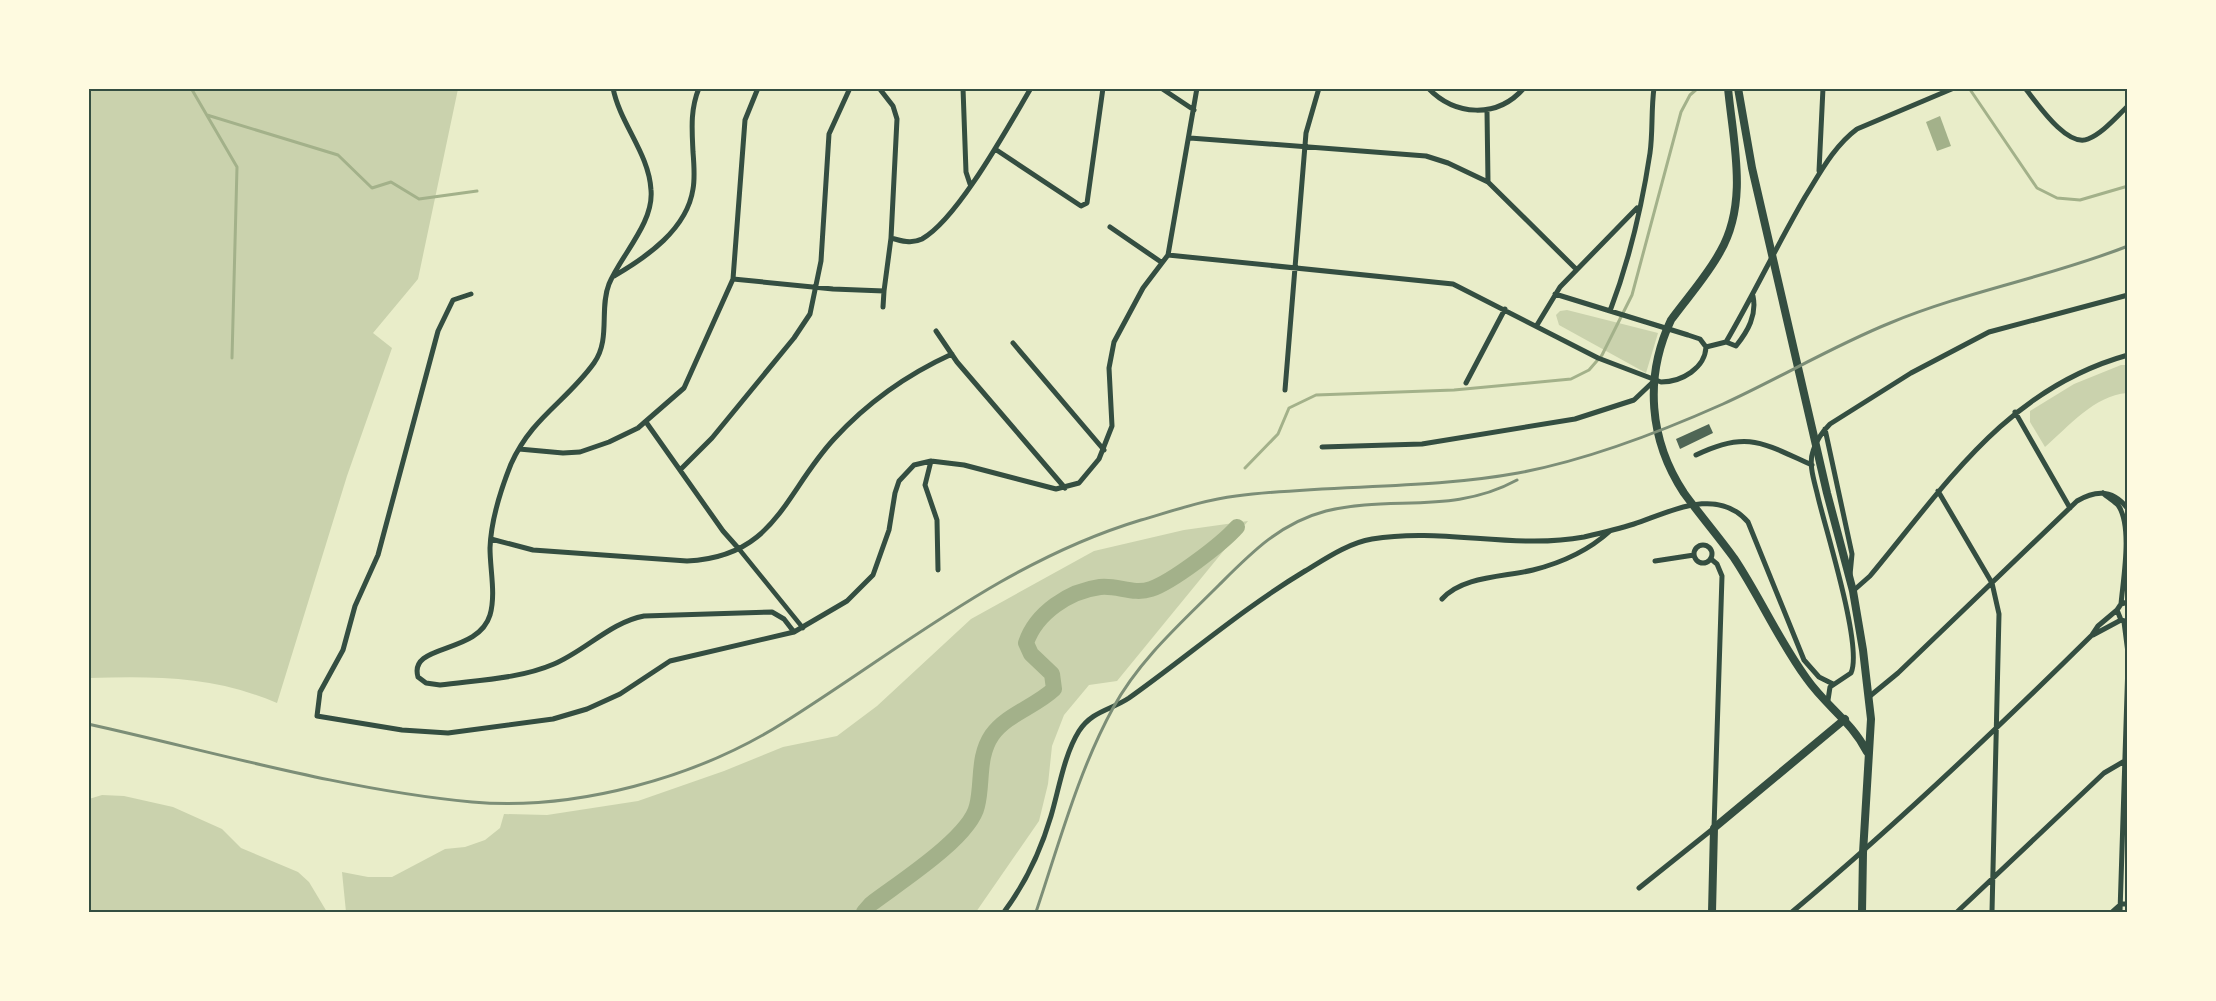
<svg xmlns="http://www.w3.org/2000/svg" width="2216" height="1001" font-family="'Sofia Sans Condensed',sans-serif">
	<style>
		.green { fill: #cad2ad }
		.water { fill: #a3b18a }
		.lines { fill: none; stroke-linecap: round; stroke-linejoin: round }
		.stream { stroke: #a3b18a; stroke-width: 3 }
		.river { stroke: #a3b18a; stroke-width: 16 }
		.building { fill: #4f6655 }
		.pedestrian { stroke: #344e41; stroke-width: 4.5 }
		.minor { stroke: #344e41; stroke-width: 5 }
		.secondary { stroke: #344e41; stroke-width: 8 }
		.rail { stroke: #7c8e77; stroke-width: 3 }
		.neatline { fill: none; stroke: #344e41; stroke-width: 2 }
	</style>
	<rect width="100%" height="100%" fill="#e9edc9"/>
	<path class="green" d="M88 89H458L418 279 373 333 392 348 347 476 277 703C214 676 156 676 89 678Z
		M1567 310 1658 333 1646 373 1559 325 1556 315 1560 311Z
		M2121 365H2127V393C2094 396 2069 426 2045 447L2030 422V411L2074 384Z
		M1248 521 1117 681 1089 685 1064 715 1052 746 1048 784 1039 821 976 912H346L342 872 368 877H392L445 849 465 847 485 840 500 828 504 814 547 815 638 801 724 771 783 747 837 736 877 706 971 619 1094 551 1184 530Z
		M102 795 124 796 173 807 222 829 241 848 298 872 309 882 327 912H89V799Z"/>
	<path class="water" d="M1940 116 1951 146 1937 151 1926 122Z"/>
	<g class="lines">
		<path class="stream" d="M191 88 237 167 232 358
			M1969 88 2037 188 2057 198 2080 200 2128 186
			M207 115 338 155 372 188 391 182 419 199 477 191
			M1245 468 1278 434 1289 408 1316 395 1454 390 1571 379 1589 370 1602 355 1632 295 1681 112 1690 95 1698 88"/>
		<path class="river" d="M864 912 871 904C897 884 970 838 977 806 983 783 977 757 992 735 1007 714 1035 707 1054 689L1052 674 1031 654 1026 643C1036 613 1069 591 1100 587 1118 585 1133 595 1151 589 1172 582 1222 544 1237 527"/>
	</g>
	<path class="building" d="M1709 424 1713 433 1680 449 1676 439Z"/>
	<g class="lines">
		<path class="pedestrian" d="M739 549 803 628"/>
		<path class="minor" d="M613 88C620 124 649 153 651 190 654 223 621 255 609 284 599 309 611 339 594 363 566 402 532 417 511 464 501 489 491 521 490 548 490 570 496 594 490 615 478 655 408 643 418 677L426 683 440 685C478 680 519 679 554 664 585 651 611 622 644 616L772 612 784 619 794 632
			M879 88 893 106 897 119 891 238 884 291
			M963 88 966 172 970 184
			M1161 88 1194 110
			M1428 88C1455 116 1497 119 1524 88
			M2025 88C2037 103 2067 148 2088 139 2103 133 2116 117 2128 106
			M1487 111 1488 182 1576 269
			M1190 138 1426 156 1448 163 1488 182
			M995 149 1081 206 1087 203 1103 88
			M1819 171 1823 88
			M1110 227 1161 262
			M891 238C901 241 912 244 922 239 958 219 1009 125 1031 88
			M1168 255 1453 284 1598 358 1661 382C1682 382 1705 368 1706 347
			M614 276C647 257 687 229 693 189 695 178 694 164 693 152 692 130 690 110 699 88
			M733 279 833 289 884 291 883 307
			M471 294 453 300 438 331 378 555 355 606 343 650 320 692 317 716 402 730 448 733 553 719 587 709 620 694 670 661 794 632 847 601 873 575 889 530 895 493 899 481 914 465 931 461 964 465 1056 489 1079 483 1099 459 1112 426 1109 368 1114 342 1143 288 1168 255 1197 88
			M1555 294 1688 335 1700 339 1706 347
			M1610 311C1629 261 1642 206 1650 153 1653 132 1651 110 1654 88
			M1537 325 1560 287 1637 208
			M936 331 957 362 1065 488
			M1726 342 1736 346C1748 331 1757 315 1753 296
			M1013 343 1104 450
			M1706 347 1726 342C1754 294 1777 245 1805 197 1820 173 1834 146 1857 129L1954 88
			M1466 383 1505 309
			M1285 390 1306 133 1319 88
			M2015 412 2070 508
			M646 422 723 531 739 549
			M1825 429 1852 554 1850 575
			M1322 447 1422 444 1575 419 1634 400 1655 380
			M519 449 563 453 580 452 609 442 638 428 684 388 733 279 745 120 758 88
			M1696 455C1747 430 1763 443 1812 465
			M931 461 925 485 937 520 938 570
			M681 469 712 438 794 338 810 314 821 261 829 134 850 88
			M1938 491 1992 583 1999 614 1992 912
			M2103 493C2107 497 2114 501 2118 505 2133 526 2123 580 2121 604
			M491 539 533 550 687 561C776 557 784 493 834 439 867 403 908 374 952 354
			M1694 554a9 9 0 1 1 18 0a9 9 0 1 1-18 0Z
			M1655 561 1694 555
			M1853 591 1870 576C1946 485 2006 389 2128 355
			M1442 599C1462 576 1504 577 1533 570 1561 563 1588 551 1610 531
			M2128 602 2121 604 2117 610 2121 620 2128 622
			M2124 622 2128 653
			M2093 635 2121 620
			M1870 696 1898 673 2077 501C2097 489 2114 490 2128 509
			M1828 700 1830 687 1851 673C1863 647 1826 531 1818 497 1815 483 1808 465 1813 451 1816 441 1823 431 1830 424L1911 373 1989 332 2128 295
			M1639 888 1714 828 1722 576 1717 564 1711 559
			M1004 912C1025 884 1041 850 1051 816 1059 789 1064 755 1079 731 1092 711 1111 710 1129 698 1188 656 1242 609 1305 571 1325 559 1348 543 1372 539 1442 527 1514 550 1584 537 1601 533 1618 529 1634 524 1670 512 1717 486 1748 522L1804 660 1819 677 1833 684
			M1792 912C1896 825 1995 731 2092 635L2098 626 2117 610
			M1957 912 2104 773 2128 759
			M2112 912 2121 904H2128
			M2120 912 2128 663"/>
		<path class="secondary" d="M1728 88C1733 142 1749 202 1720 252 1707 276 1687 298 1671 320 1644 377 1649 440 1684 493 1700 515 1718 536 1734 558 1760 597 1779 641 1807 679 1826 706 1852 722 1867 752
			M1738 88 1752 168 1827 493 1853 591 1863 650 1871 719 1863 853 1862 912
			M1712 912 1714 828 1845 719"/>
		<path class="rail" d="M88 724C214 752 344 790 472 802 575 811 696 778 783 723 901 649 1005 561 1141 520 1172 511 1204 500 1236 496 1329 484 1425 490 1518 473 1588 460 1658 433 1723 404 1780 378 1833 346 1890 323 1967 291 2050 277 2128 246
			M1036 912C1059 844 1078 772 1113 708 1139 660 1181 623 1219 585 1251 553 1280 523 1326 511 1392 495 1453 515 1517 480"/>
	</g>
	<rect width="2216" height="1001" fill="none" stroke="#fefae0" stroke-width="180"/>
	<rect x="90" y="90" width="2036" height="821" class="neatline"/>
</svg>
